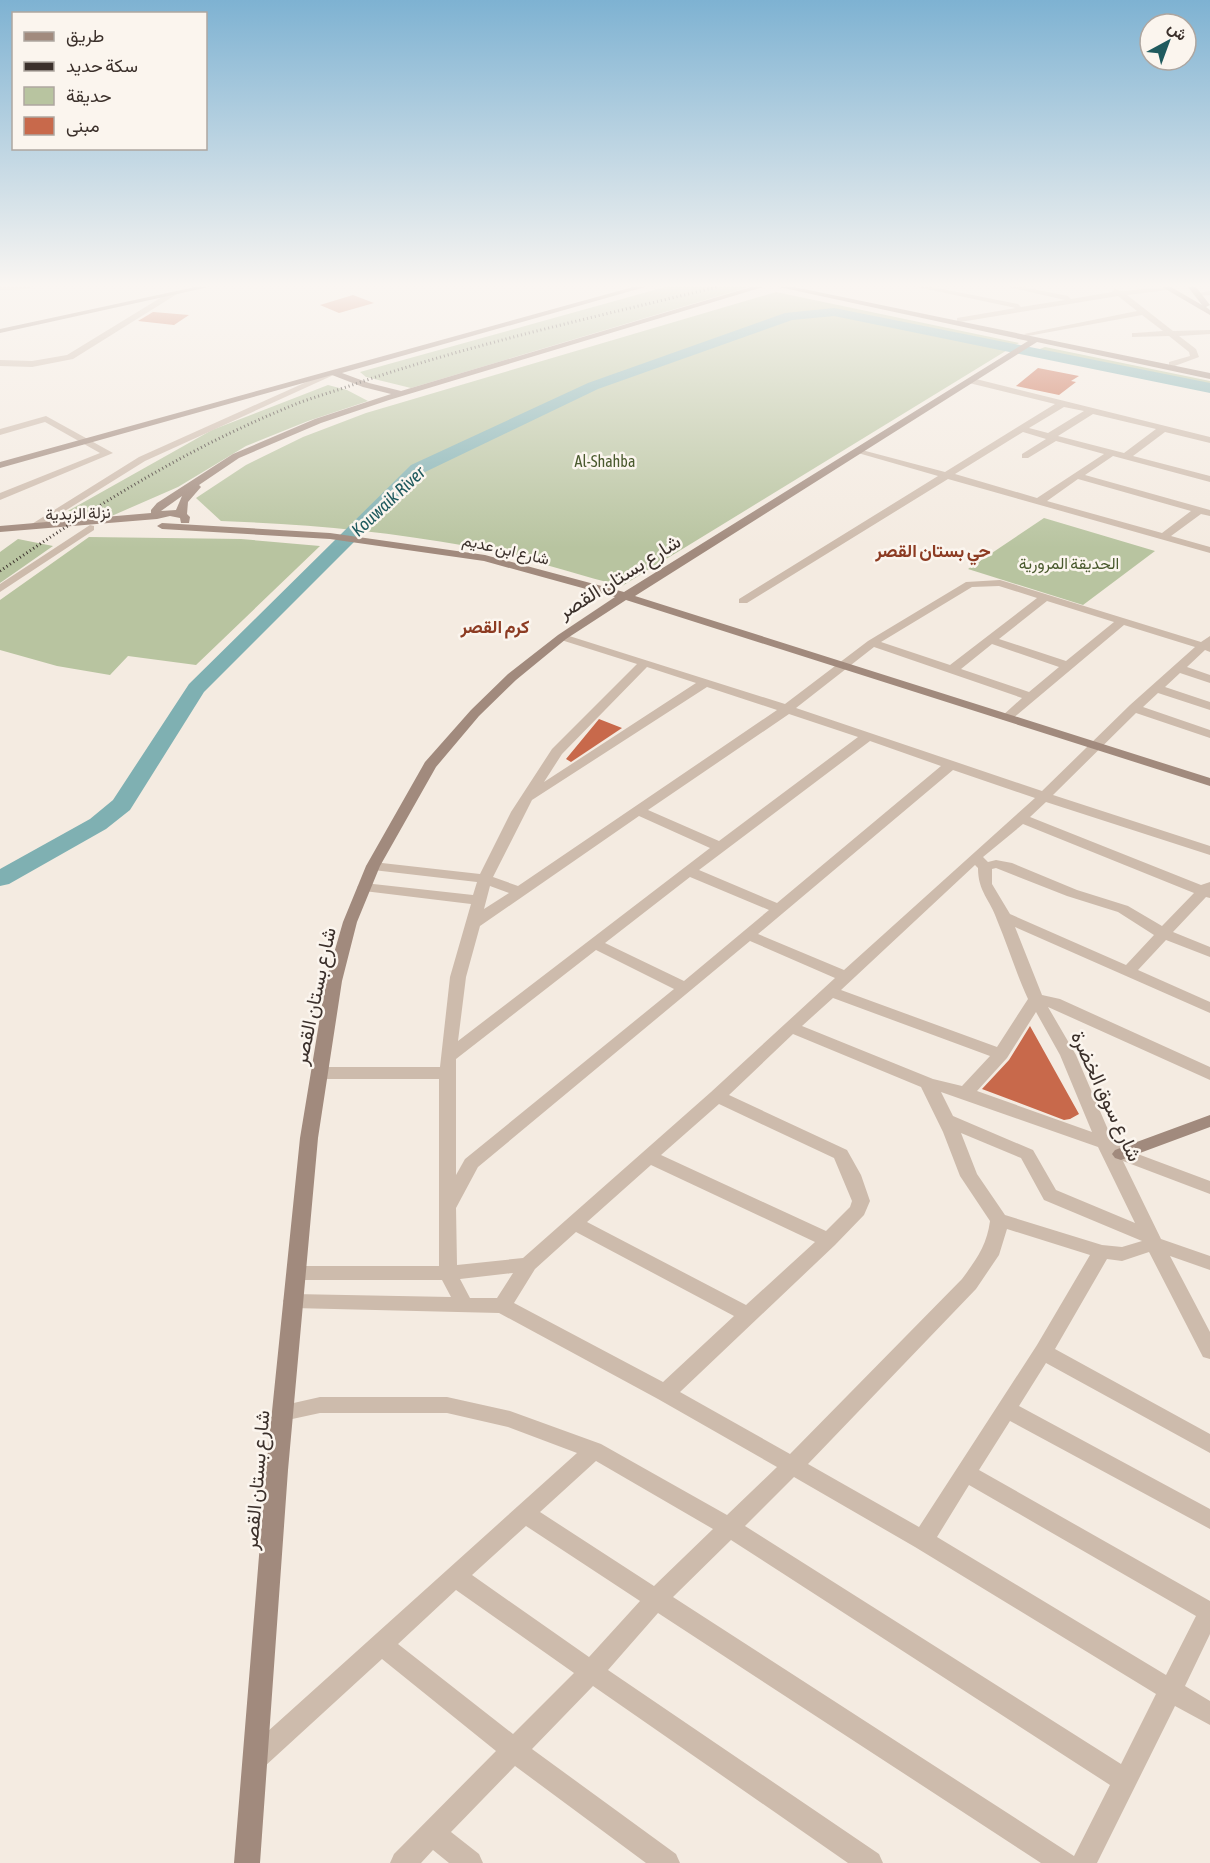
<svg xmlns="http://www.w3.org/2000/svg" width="1210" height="1863" font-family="'Asap Condensed',Vazirmatn,sans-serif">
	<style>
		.green { fill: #b8c4a0 }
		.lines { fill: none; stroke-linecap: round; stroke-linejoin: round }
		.river { fill: #7fb0b2; fill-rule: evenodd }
		.building { fill: #c8694b }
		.street { fill: #cdbbac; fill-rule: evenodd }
		.secondary { fill: #a18a7d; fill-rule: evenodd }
		.rail { stroke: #3b302b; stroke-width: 3; stroke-dasharray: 1 3; stroke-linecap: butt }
		.labels { text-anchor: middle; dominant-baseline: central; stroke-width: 5; stroke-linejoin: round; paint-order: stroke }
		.far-park-label { font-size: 16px; fill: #4a5a2e; stroke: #fbf5ee }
		.far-street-label { font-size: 16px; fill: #3b302b; stroke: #fbf5ee }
		.far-water-label { font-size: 18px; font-style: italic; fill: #1f5a5e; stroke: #fbf5ee }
		.far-neighbourhood-label { font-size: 18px; font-weight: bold; fill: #8c3b22; stroke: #fbf5ee }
		.street-label { font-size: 20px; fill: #3b302b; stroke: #fbf5ee }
	</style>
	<rect width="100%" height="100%" fill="#f4ebe1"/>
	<path class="green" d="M665 287H749L411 388 366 377 360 372Z
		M776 292 1019 343 622 586C570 573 519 555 467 546 384 531 305 524 221 521L196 498 246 465 303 437 366 413Z
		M1045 347 1210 381V385L1037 350Z
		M328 385 347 390 368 401 308 421 246 446 178 487 107 518 68 511 212 430Z
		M1044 518 1155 551 1083 605 968 569Z
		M89 537 241 539 320 546 196 665 128 656 110 675 57 666 0 650V600Z
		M18 539 53 546 0 583V552Z"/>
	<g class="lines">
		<path class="river" d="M834 308 1210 383V393L834 316 792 320 598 389 423 473 204 692 130 810 106 829 9 884 0 886V869L90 819 113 800 189 684 411 465 588 383 785 313Z"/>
	</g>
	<path class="building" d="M353 295 374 303 339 313 320 305Z
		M153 312 189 315 174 325 138 321Z
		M1038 368 1079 376 1071 381 1076 382 1059 395 1016 386Z
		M599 719 622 728 571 762 566 759Z
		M1030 1026 1079 1114 1070 1119 1064 1120 982 1089 1009 1060Z"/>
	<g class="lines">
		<path class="street" d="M0 287H31L27 289 0 290Z
			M917 287H932L1018 304 1021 307 1065 300 1008 287H1023L1068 296 1071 299 1112 292 1115 289 1121 291 1171 287 1168 290 1127 295 1173 331 1210 330V334L1179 336 1196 349 1199 357 1172 367 1169 366V362L1190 356 1189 352 1169 336 1132 337V333H1135L1163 331 1142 315 1028 336 1024 334 1137 311 1118 296 960 322H957V318L1016 308Z
			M1210 291V295L1197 296 1193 294Z
			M170 292 177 294 73 359 32 367 0 366V360L32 361 67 355Z
			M331 371 338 373 145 461 36 529 27 527 139 457Z
			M972 378 1210 437V443L1165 432 1133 456 1210 476V482L1113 456 1085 475 1210 510V516L1201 514 1171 536 1210 547V553L948 479 747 603H739V599L938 476 858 453V449L945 472 1055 404 969 383V379ZM1064 407 1084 411 1048 433 1029 428ZM1093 414 1156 429 1124 453 1058 436ZM1023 432 1046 439 1022 454V458H1028L1056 441 1104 454 1037 498 955 474ZM1078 479 1191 511 1162 533 1047 501Z
			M46 416 113 453 0 500V493L100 453 45 422 0 435V429Z
			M90 525 94 526V530L0 592V584Z
			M1000 580 1201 642 1210 636V652L1205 650 1187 667 1210 675V683L1180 673 1165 687 1210 702V710L1158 693 1143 707 1210 730V738L1136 713 1053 795 1210 846V855L1046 802 1030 817 1201 885 1210 882V898L1206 897 1173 932 1210 947V957L1166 940 1138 970 1210 1002V1013L1015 927 1042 995 1060 999 1210 1067V1080L1048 1007 1076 1055 1112 1139 1127 1150 1210 1181V1194L1123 1161 1161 1239 1210 1256V1270L1170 1256 1210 1332V1359L1203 1357 1149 1252 1122 1261 1107 1259 1055 1349 1210 1434V1453L1046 1363 1019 1406 1210 1509V1529L1010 1421 979 1470 1210 1601V1634L1185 1686 1210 1701V1725L1175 1706 1097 1863H1041L658 1613 608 1670 879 1854 883 1863H848L593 1686 532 1749 676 1854 680 1863H646L515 1766 451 1832 479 1854 483 1863H449L433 1850 421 1863H390L394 1854 496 1751 382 1659 264 1767 255 1771 246 1767 243 1759 246 1751 577 1453 508 1427 447 1413H320L283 1421 276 1419 273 1413 276 1407 320 1397H447L510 1411 601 1444 727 1515 777 1467 658 1399 499 1313 293 1308 286 1306 283 1301 286 1296 293 1294 451 1297 442 1280H296L289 1278 287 1273 289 1268 296 1266H439V1079H319L313 1077 311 1073 313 1069 319 1067H440L450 977 471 904 364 891 357 887 364 883 473 895 477 882 373 870 366 866 373 862 480 874 511 812 552 749 637 664 558 639V635H566L785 704 868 641 966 582ZM999 586 1037 598 950 665 881 642 972 587ZM1047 601 1114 622 1066 661 999 639ZM1124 625 1195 647 1130 705 1042 791 796 708 874 647 1022 698 1001 717 1003 720H1011ZM992 644 1059 667 1029 692 961 669ZM647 667 696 683 544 782 562 754ZM707 687 777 710 518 886 493 877 532 800ZM789 714 858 737 719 841 648 810ZM870 741 941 766 777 903 699 870ZM953 770 1035 798 844 970 758 934ZM639 816 710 848 458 1041 466 977 480 926ZM1023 824 1194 893 1162 926 1128 906 1077 890 1012 863 996 860 988 862 983 857ZM975 865 978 868C978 892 990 899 997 920 1008 946 1016 973 1028 999L997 1047 841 990ZM996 868 1067 896 1118 912 1154 935 1126 965 1010 914 992 884V869ZM690 877 769 910 684 981 605 943ZM490 886 509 893 484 909ZM750 941 835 978 711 1092 523 1258 457 1265 456 1208 478 1167ZM596 950 674 989 465 1159 456 1175V1059ZM833 998 990 1056 962 1086 933 1079 802 1026ZM1036 1012 1060 1055 1092 1132 977 1091 1007 1058ZM793 1034 921 1087 943 1132 960 1176 990 1221C987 1245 976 1260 962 1279L790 1454 680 1392 835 1245 864 1215 870 1201 861 1175 847 1150 729 1095ZM941 1092 1098 1147 1135 1223 1056 1190 1033 1150 953 1116ZM719 1104 834 1158 852 1201 850 1207 826 1231 661 1155ZM961 1133 1021 1158 1044 1200 1142 1241 1122 1247 1102 1245 1005 1215 977 1174ZM651 1165 815 1242 746 1305 587 1222ZM1007 1229 1090 1255 1037 1345 919 1527 808 1464 976 1289 999 1255ZM576 1232 734 1316 663 1382 514 1303 535 1269ZM513 1273 497 1298H470L460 1279ZM596 1461 713 1529 654 1586 540 1512ZM794 1477 915 1547 1156 1694 1121 1764 745 1526ZM969 1485 1196 1616 1166 1675 937 1537ZM526 1526 640 1601 589 1657 472 1575ZM731 1540 1110 1785 1074 1856 673 1597ZM456 1590 574 1673 513 1734 398 1644Z"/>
		<path class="secondary" d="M195 287H209L0 333V329Z
			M633 287H645L342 373 369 383 401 391 751 287H763L389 400 321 423 239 458 199 485 201 487 188 502 187 514 190 517 189 523H181L180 518 170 516 157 519 0 532V526L151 513V510L157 503 233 454 315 419 391 394 363 387 332 375 0 468V462ZM182 496 176 510 161 511Z
			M779 287H794L1210 373V379L1037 342 635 596 1210 778V786L626 600 566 639 516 680 479 716 436 767 380 866 357 922 342 981 318 1138 288 1470 260 1863H234L266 1470 300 1138 326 981 343 922 366 866 425 762 471 710 508 674 558 635 615 597 484 561 330 539 162 529 157 526 162 523 330 533 485 555 624 592 1028 341Z
			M1162 287H1171L1202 305 1188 287H1196L1210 305 1206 307 1210 310V315Z
			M1210 1115V1127L1121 1160 1115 1158 1112 1154 1115 1150Z"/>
		<path class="rail" d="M0 571C91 509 182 451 284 409 306 399 330 393 352 385 471 344 595 317 717 287"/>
	</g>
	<linearGradient id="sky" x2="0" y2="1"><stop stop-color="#7eb2d2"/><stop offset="0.52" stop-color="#faf6f2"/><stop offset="1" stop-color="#faf6f2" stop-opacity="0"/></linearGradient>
	<rect width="1210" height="548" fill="url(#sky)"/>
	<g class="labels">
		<g class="far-park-label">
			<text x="605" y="461">Al-Shahba</text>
			<text x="1069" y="563">الحديقة المرورية</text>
		</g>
		<g class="far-street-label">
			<text transform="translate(78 513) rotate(-2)">نزلة الزبدية</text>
			<text transform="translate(506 549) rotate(13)">شارع ابن عديم</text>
		</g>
		<g class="far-water-label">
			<text transform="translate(388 501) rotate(-43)">Kouwaik River</text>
		</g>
		<g class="far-neighbourhood-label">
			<text x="933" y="550">حي بستان القصر</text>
			<text x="495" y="626">كرم القصر</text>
		</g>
		<g class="street-label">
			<text transform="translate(619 576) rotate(-32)">شارع بستان القصر</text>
			<text transform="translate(314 996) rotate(-78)">شارع بستان القصر</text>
			<text transform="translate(1107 1096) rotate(65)">شارع سوق الخضرة</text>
			<text transform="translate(256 1480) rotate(-85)">شارع بستان القصر</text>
		</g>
	</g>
	<rect x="12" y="12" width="195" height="138" fill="#fbf5ee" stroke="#aea6a0" stroke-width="1.5"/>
	<rect x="24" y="32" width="30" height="9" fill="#a18a7d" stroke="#aea6a0" stroke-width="1.5"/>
	<text x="66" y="42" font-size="18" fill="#3b302b">طريق</text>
	<rect x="24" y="62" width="30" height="9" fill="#3b302b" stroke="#aea6a0" stroke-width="1.5"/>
	<text x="66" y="72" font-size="18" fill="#3b302b">سكة حديد</text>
	<rect x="24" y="87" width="30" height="18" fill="#b8c4a0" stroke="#aea6a0" stroke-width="1.5"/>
	<text x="66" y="102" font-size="18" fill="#3b302b">حديقة</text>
	<rect x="24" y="117" width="30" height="18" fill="#c8694b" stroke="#aea6a0" stroke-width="1.5"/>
	<text x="66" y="132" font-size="18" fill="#3b302b">مبنى</text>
	<g transform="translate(1168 42) rotate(41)"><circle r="28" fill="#fbf5ee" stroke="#aea6a0" stroke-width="1.5"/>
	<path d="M0-4.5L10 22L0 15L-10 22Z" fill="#1f5a5e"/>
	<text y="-9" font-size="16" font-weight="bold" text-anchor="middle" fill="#3b302b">ش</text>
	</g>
</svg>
